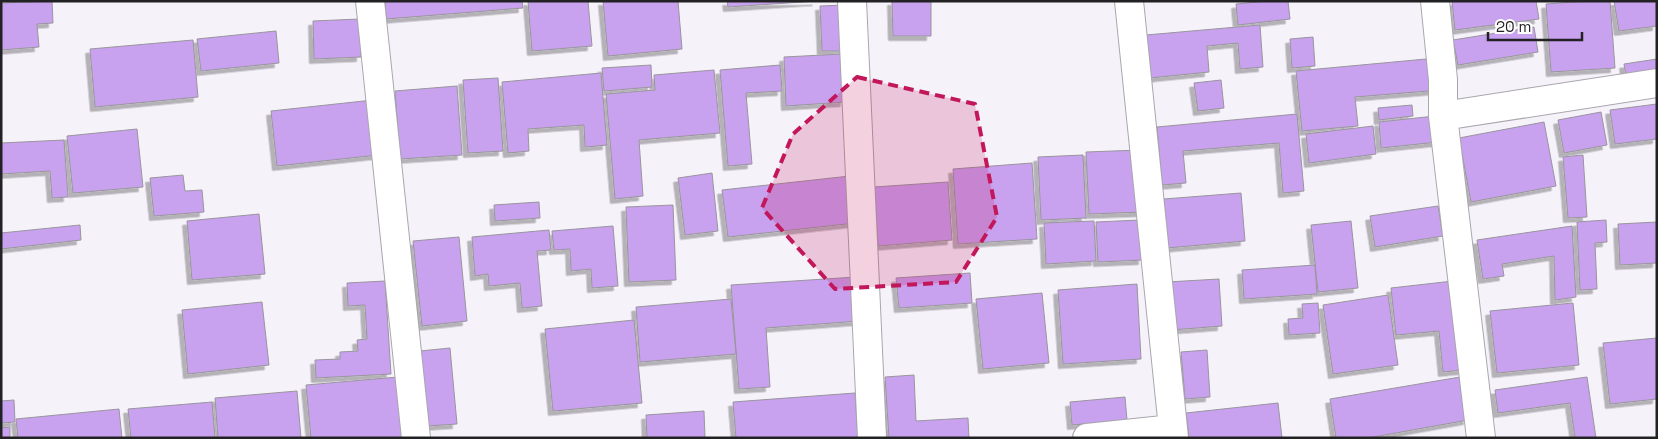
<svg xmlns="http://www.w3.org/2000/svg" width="1658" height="439" font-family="'Space Grotesk',sans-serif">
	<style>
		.building { fill: #c8a1ef; stroke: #99959c; filter: url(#shadow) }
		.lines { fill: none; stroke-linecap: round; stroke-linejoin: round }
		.minor-casing { stroke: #a9a6ad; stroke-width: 30 }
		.minor { stroke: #fff; stroke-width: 28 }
		.marked { fill: #c2185b; fill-opacity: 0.2; stroke: #c2185b; stroke-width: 4; stroke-dasharray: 10 6; stroke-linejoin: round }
	</style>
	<defs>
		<filter id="shadow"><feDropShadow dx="-4.5" dy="4.5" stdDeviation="0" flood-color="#0004"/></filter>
	</defs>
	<rect width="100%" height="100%" fill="#f6f2fa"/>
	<path class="building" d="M52 1 53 23 37 24 39 47 1 50V3Z
		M385 1H522L523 8 386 19Z
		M528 1H588L592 46 532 51Z
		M603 1H678L682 49 608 56Z
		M727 1H817L728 7Z
		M892 1H931V36H893Z
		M1268 1H1288L1290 19 1238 25 1236 4Z
		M1452 1H1536L1539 19 1455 30Z
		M1587 1H1610L1615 68 1551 72 1546 4Z
		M1614 1H1657V26L1619 31Z
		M844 5 846 51H822L820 6Z
		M360 19 361 57 314 59 313 21Z
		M1260 25 1263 67 1240 69 1238 43 1207 46 1209 72 1150 78 1146 35Z
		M1534 27 1538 52 1458 65 1453 40Z
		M276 31 279 63 201 71 197 39Z
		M1313 37 1315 66 1292 68 1290 39Z
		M193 40 198 97 95 107 90 49Z
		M842 54 845 102 786 106 784 57Z
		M1437 58 1440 90 1355 97 1358 126 1302 131 1296 71Z
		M1657 59V78L1627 82 1624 64Z
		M651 65 652 87 604 91 602 68Z
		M780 65 782 91 746 93 752 164 728 166 720 70Z
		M714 70 720 133 639 140 643 196 615 199 606 94 655 90 654 75Z
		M601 73 607 145 585 147 584 125 528 129 529 151 508 153 502 82Z
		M498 78 503 151 468 153 463 80Z
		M1221 80 1224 108 1198 111 1194 83Z
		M457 86 462 155 400 159 395 91Z
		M373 100 378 155 277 166 271 111Z
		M1657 104V139L1615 144 1610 110Z
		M1412 105 1413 116 1379 120 1378 108Z
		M1601 112 1607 145 1564 153 1558 120Z
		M1297 114 1304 191 1283 193 1279 143 1183 151 1186 183 1162 185 1157 127Z
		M1435 116 1438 142 1381 148 1379 122Z
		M1544 122 1556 186 1471 202 1459 138Z
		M1373 126 1376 154 1309 163 1306 134Z
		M137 129 143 187 73 193 67 136Z
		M64 140 68 197 52 198 50 171 1 174V143Z
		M1140 150 1143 212 1089 214 1086 152Z
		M1083 155 1086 218 1041 220 1038 157Z
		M1583 155 1587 217 1568 218 1563 157Z
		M1032 163 1037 239 958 244 953 169Z
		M712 173 718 231 685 235 678 178Z
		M183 175 185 191 202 190 204 212 154 216 150 178Z
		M850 176 855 223 728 237 722 190Z
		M948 182 952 240 878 246 874 187Z
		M1241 193 1245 241 1167 248 1164 199Z
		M539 202 540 218 495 221 494 205Z
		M673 205 676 280 629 282 626 207Z
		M1438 206 1443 236 1375 247 1370 216Z
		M259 214 265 274 192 280 187 221Z
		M1140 220 1143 260 1098 262 1096 222Z
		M1606 220 1607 242 1595 243 1597 289 1580 290 1577 222Z
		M1094 221 1096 261 1046 264 1044 223Z
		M1351 221 1358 288 1318 292 1311 225Z
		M1657 222V263L1620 265 1618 224Z
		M80 225 81 240 1 249V233Z
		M613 226 618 286 592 288 591 269 571 271 570 249 554 250 552 231Z
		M1572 226 1576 297 1555 300 1554 256 1502 264 1504 276 1483 279 1477 240Z
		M549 230 551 250 537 251 542 306 522 308 520 283 489 286 488 274 475 276 472 237Z
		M459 237 467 321 422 326 413 241Z
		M1315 265 1317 294 1244 299 1242 270Z
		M970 273 972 303 899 308 896 278Z
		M856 277 859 321 766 328 770 387 739 389 731 285Z
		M1219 279 1222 326 1171 330 1167 282Z
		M385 281 391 374 316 378 315 360 340 359V352L358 351 357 340 367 339 365 305 348 306 347 283Z
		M1453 281 1463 370 1443 372 1439 331 1396 335 1391 288Z
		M1137 284 1141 359 1063 364 1058 290Z
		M1042 293 1049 363 983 369 976 299Z
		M1388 295 1398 365 1333 374 1323 305Z
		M731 299 736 354 640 362 636 307Z
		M262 302 269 365 188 374 182 310Z
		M1318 303 1320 333 1289 335 1288 319 1303 318 1302 304Z
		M1573 303 1579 365 1497 373 1490 311Z
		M634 320 642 403 553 411 545 329Z
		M1657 338V399L1610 404 1603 343Z
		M450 348 457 424 427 426 420 351Z
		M1207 350 1210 397 1185 399 1181 352Z
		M914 375 916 421 968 418 969 438H889L885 377Z
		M398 377 404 438H311L306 385Z
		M1460 377 1468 420 1368 438H1336L1330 399Z
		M1587 377 1596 438H1575L1570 403 1498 413 1495 390Z
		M297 391 301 438H218L215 398Z
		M855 393 858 438H736L733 402Z
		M1125 397 1127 420 1072 425 1070 402Z
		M14 400 15 422 1 423V401Z
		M212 402 215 438H131L128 409Z
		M1278 403 1282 438H1189L1186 413Z
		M119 409 122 438H18L16 419Z
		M704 411 705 438H647L646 415Z
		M10 427V438H1V428Z"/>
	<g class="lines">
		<defs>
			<path id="minor" d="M370 1 416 438
				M852 1 872 438
				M1129 1 1174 438
				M1435 1 1443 80V116L1481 438
				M1443 116 1657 83
				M1087 438 1173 429"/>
		</defs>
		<use href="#minor" class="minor-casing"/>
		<use href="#minor" class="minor"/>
	</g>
	<path class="marked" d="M857 77 975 104 997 217 956 282 835 289 762 208 793 134Z"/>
	<rect width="1658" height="439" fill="none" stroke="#222124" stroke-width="5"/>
	<path d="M1488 32v8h94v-8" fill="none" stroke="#222124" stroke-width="2.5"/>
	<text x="1496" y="32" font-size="15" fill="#222124" stroke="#ffffff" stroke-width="4" paint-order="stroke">20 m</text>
</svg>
